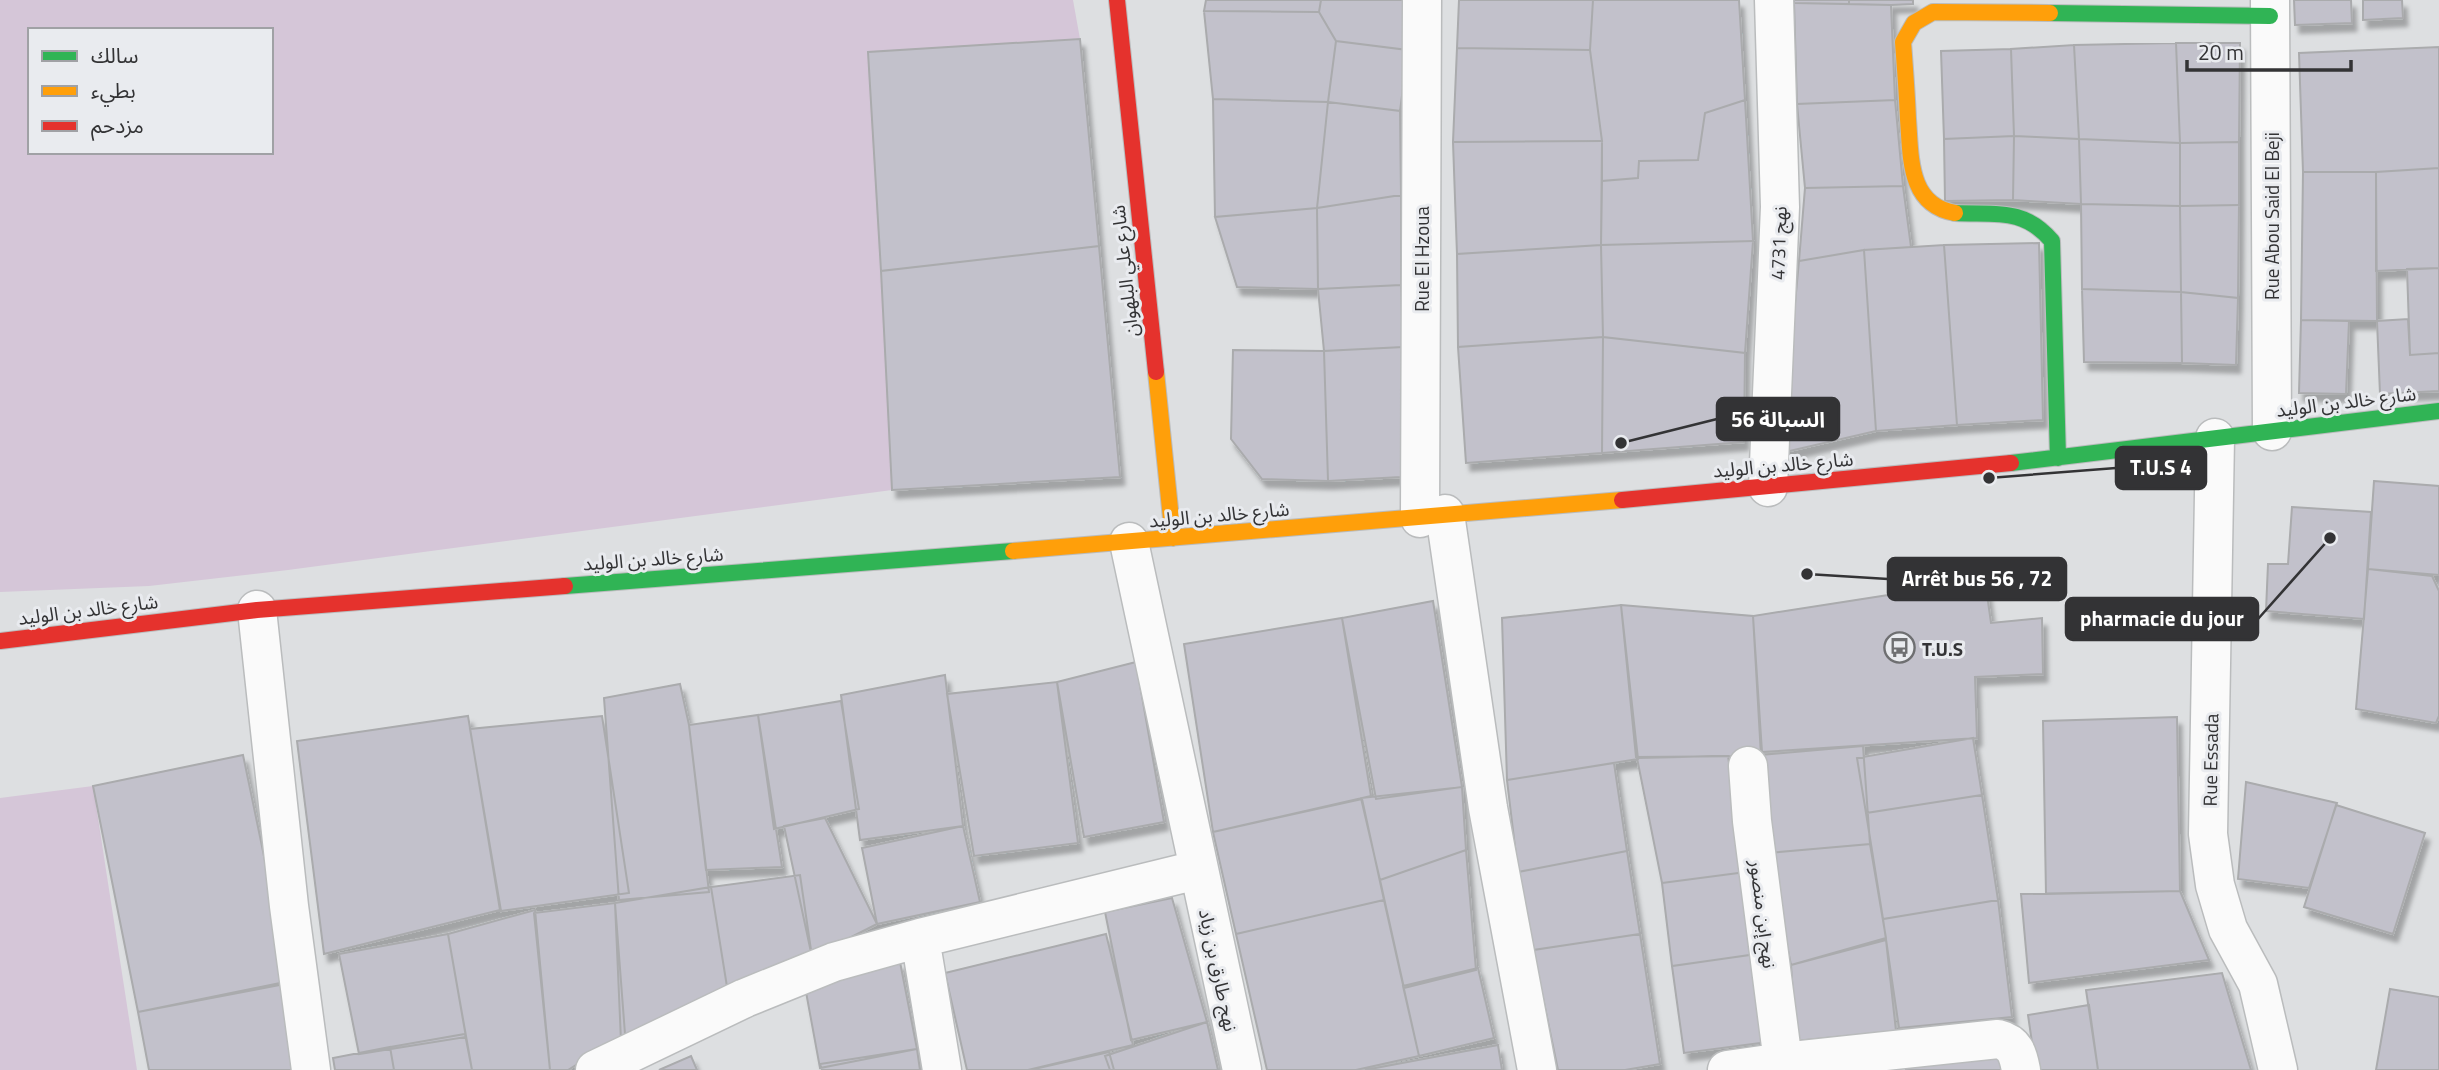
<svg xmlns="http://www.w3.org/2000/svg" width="2439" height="1070" font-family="'Titillium Web','Noto Sans Arabic',sans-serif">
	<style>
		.green { fill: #d5c6d8; fill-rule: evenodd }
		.building { fill: #c2c1cb; stroke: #aaabad; stroke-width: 2; filter: url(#shadow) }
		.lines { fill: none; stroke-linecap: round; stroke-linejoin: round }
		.street-casing { stroke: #babcbd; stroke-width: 41 }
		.fast-casing { stroke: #babcbd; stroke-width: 18 }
		.slow-casing { stroke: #babcbd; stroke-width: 18 }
		.jam-casing { stroke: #babcbd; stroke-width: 18 }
		.street { stroke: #fafafa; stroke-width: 38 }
		.fast { stroke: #30b455; stroke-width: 16 }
		.slow { stroke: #ff9f0a; stroke-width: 16 }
		.jam { stroke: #e5322d; stroke-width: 16 }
		.labels { text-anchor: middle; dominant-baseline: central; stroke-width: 6; stroke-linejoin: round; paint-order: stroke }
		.street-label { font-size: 19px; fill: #333335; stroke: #e9ebef }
		.poi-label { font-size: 19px; font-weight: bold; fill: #333335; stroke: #e9ebef; text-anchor: start }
		.leader { fill: none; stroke: #333335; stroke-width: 2.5 }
		.callout-dot { fill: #333335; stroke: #e9ebef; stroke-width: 2.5 }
		.callout { fill: #333335; stroke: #333335; stroke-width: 2.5 }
		.callout-label { font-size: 21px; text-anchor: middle; font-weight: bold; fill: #fff }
	</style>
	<defs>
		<filter id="shadow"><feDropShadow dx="4.5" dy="8" stdDeviation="2" flood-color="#0004"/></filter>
	</defs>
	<rect width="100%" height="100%" fill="#dddfe1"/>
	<path class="green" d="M0 0H1073L1080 39 869 53 892 490 288 570 149 586 0 592ZM30 30H271V152H30Z
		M93 786 137 1070H0V798Z"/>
	<path class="building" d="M1206 0H1321L1319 12 1204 11Z
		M1321 0H1406L1408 50 1336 41 1319 12Z
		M1459 0H1593L1590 50 1457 48Z
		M1593 0H1739L1745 100 1705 113 1698 160 1639 161 1638 178 1602 181V141L1590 50Z
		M1794 0H1849V4L1794 3Z
		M1849 0H1913V4L1891 5 1849 4Z
		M2294 0H2351L2352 23 2295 25Z
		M2363 0H2402L2403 18 2363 20Z
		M1794 3 1891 5 1895 100 1797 104Z
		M1204 11 1319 12 1336 41 1328 102 1213 99Z
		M1080 39 1099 246 881 271 868 52Z
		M1336 41 1408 50 1400 111 1328 102Z
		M2176 43 2180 143 2079 139 2074 45Z
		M2176 43H2240L2239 142 2180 143Z
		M2074 45 2079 139 2014 136 2011 49Z
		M2439 47V168L2376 172H2303L2299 53Z
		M1457 48 1590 50 1602 141 1453 142Z
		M2011 49 2014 136 1944 139 1941 51Z
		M1213 99 1328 102 1317 208 1215 217Z
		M1745 100 1753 241 1601 245 1602 181 1638 178 1639 161 1698 160 1705 113Z
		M1895 100 1903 186 1805 188 1797 104Z
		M1328 102 1400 111 1401 195 1317 208Z
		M2014 136 2013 200 1945 201 1944 139Z
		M2014 136 2079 139 2081 204 2013 200Z
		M2079 139 2180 143V206L2081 204Z
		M1602 141 1601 245 1457 254 1453 142Z
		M2239 142V205L2180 206V143Z
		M2439 168V268L2376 271V172Z
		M2303 172H2376L2377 321 2301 320Z
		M1903 186 1911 247 1864 250 1799 261 1805 188Z
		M1401 195V285L1318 289 1317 208Z
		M2081 204 2180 206 2181 292 2082 289Z
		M2239 205 2238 298 2181 292 2180 206Z
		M1317 208 1318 289 1237 287 1215 217Z
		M1753 241 1745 353 1603 337 1601 245Z
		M2039 243 2043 420 1957 425 1944 245Z
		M1601 245 1603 337 1458 347 1457 254Z
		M1944 245 1957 425 1876 431 1864 250Z
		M1099 246 1120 477 892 490 881 271Z
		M1864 250 1876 431 1781 453 1799 261Z
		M2439 268V353L2410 355 2407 269Z
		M1401 285 1403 347 1324 351 1318 289Z
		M2082 289 2181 292 2182 363 2084 362Z
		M2181 292 2238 298 2236 365 2182 363Z
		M2408 319 2410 355 2439 353V391L2380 394 2377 321Z
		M2301 320 2349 321 2346 394 2299 393Z
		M1603 337 1745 353 1744 442 1602 453Z
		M1603 337 1602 453 1466 463 1458 347Z
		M1403 347 1401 477 1328 481 1324 351Z
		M1233 350 1324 351 1328 481 1262 479 1231 439Z
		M2374 481 2439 486V575L2368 569Z
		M2292 507 2371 512 2364 619 2266 611 2268 564H2288Z
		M2368 569 2432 576 2439 591V716L2436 723 2356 709Z
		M1985 580 1991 623 2042 618 2043 674 1975 677 1977 738 1762 752 1753 616Z
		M1433 601 1462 787 1376 799 1342 618Z
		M1621 605 1638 759 1507 780 1502 618Z
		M1621 605 1753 616 1761 756 1636 757Z
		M1342 618 1371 796 1213 832 1184 644Z
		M1136 662 1164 822 1084 837 1057 682Z
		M945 675 963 826 860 840 841 695Z
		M1057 682 1078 843 974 856 947 694Z
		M680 684 689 725 709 892 619 900 604 698Z
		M841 701 859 809 774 829 758 715Z
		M758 715 782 867 706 870 689 725Z
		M468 716 500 910 324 954 297 741Z
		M602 716 629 893 501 911 470 729Z
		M2177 717 2180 891 2046 894 2043 721Z
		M1973 738 1982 795 1866 813 1857 758Z
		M1863 746 1870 844 1768 853 1760 755Z
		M243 755 290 981 138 1012 93 786Z
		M1728 756 1746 872 1662 883 1637 758Z
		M1614 763 1627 851 1518 872 1507 780Z
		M2246 782 2337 803 2309 888 2238 879Z
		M1462 787 1466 850 1380 880 1361 798Z
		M1982 795 1998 900 1883 919 1866 813Z
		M1362 799 1384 900 1236 934 1213 832Z
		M2336 805 2425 833 2393 934 2304 907Z
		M825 818 877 924 812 957 784 826Z
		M963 826 980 902 877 924 862 848Z
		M1870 844 1886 938 1791 965 1768 853Z
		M1466 850 1476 970 1404 988 1380 880Z
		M1627 851 1640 934 1533 950 1518 872Z
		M1746 872 1757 954 1672 966 1662 883Z
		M800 875 812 957 728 993 711 887Z
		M711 887 728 993 621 1041 615 903Z
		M2180 891 2209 960 2029 983 2021 894Z
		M1172 898 1207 1022 1131 1040 1105 912Z
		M1384 900 1419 1056 1356 1070H1267L1236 934Z
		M1998 900 2012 1017 1899 1028 1883 919Z
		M615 903 625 1034 568 1070H550L534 913Z
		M535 910 550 1070H472L448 934Z
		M448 934 466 1037 359 1054 339 954Z
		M1106 934 1133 1045 1028 1070H967L945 973Z
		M1640 934 1660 1064 1625 1070H1558L1533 950Z
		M1886 940 1896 1031 1796 1041 1791 965Z
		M1757 954 1768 1042 1684 1053 1672 966Z
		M900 962 917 1049 820 1068 804 981Z
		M1478 968 1494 1038 1419 1056 1403 986Z
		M2222 973 2251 1070H2098L2086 990Z
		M290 983 306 1070H149L138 1012Z
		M2390 989 2439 997V1070H2376Z
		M2089 1005 2098 1070H2036L2028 1015Z
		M1207 1022 1218 1070H1110L1105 1056Z
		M465 1034 472 1070H394L390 1047Z
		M1498 1045 1502 1070H1365Z
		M2006 1045 2011 1070H1906L1904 1060Z
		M390 1047 394 1070H335L333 1058Z
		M917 1049 920 1070H822L820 1064Z
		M1109 1052 1114 1070H1030Z
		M691 1056 697 1070H659Z"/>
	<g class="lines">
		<defs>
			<path id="street" d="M2270 0 2272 431
				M2215 438 2208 834 2215 885 2228 929 2258 984 2278 1070
				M1768 487 1780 207 1774 0
				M1445 514 1488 808 1537 1070
				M1420 518 1422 0
				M1129 542 1242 1070
				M257 610 289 906 311 1070
				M1748 766 1752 821 1783 1062
				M920 938 942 1070
				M595 1070 745 998 834 962 920 938 1197 870
				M1727 1070 1783 1062 1998 1039C2015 1043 2018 1054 2021 1070"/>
			<path id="fast" d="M2050 13 2270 16
				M1955 213C1995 215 2023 207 2052 241L2058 458
				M2011 463 2439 411
				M565 586 1013 551"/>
			<path id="slow" d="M1955 213C1908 205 1911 157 1908 119 1907 94 1905 68 1903 42L1914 23 1933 12 2050 13
				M1156 372 1173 538
				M1013 551 1622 500"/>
			<path id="jam" d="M1117 0 1156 372
				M1622 500 2011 463
				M0 641 257 610 565 586"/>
		</defs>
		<use href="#street" class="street-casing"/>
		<use href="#fast" class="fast-casing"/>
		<use href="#slow" class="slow-casing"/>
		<use href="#jam" class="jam-casing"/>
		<use href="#street" class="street"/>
		<use href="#fast" class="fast"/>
		<use href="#slow" class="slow"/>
		<use href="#jam" class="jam"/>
	</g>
	<defs>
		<symbol id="bus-ring" viewBox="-11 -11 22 22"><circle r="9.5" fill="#e9ebef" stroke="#6e6f71" stroke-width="1.5"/><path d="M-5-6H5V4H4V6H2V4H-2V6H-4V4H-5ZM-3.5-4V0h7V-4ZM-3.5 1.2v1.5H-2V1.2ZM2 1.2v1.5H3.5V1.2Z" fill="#6e6f71"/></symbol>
	</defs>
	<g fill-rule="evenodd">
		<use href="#bus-ring" x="1882" y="630" width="35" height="35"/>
	</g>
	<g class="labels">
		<g class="street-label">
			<text transform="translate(2271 216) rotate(-90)">Rue Abou Said El Beji</text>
			<text transform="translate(1778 243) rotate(-88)">نهج 4731</text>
			<text transform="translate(1421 259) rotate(-90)">Rue El Hzoua</text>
			<text transform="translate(1124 271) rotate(-96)">شارع علي البلهوان</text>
			<text transform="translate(2346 401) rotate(-7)">شارع خالد بن الوليد</text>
			<text transform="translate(1783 464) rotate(-5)">شارع خالد بن الوليد</text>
			<text transform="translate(1219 514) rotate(-5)">شارع خالد بن الوليد</text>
			<text transform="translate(653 558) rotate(-4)">شارع خالد بن الوليد</text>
			<text transform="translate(88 609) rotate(-7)">شارع خالد بن الوليد</text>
			<text transform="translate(2210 760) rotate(-89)">Rue Essada</text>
			<text transform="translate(1764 914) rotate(83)">نهج إبن منصور</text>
			<text transform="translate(1219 970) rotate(78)">نهج طارق بن زياد</text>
		</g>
		<g class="poi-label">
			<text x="1922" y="648">T.U.S</text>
		</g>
	</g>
	<path class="leader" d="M1621 443L1717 419M1989 478L2116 468M1807 574L1888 579M2330 538L2258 619"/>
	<g class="callout-dot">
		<circle cx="1621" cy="443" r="7"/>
		<circle cx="1989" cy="478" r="7"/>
		<circle cx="1807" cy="574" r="7"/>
		<circle cx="2330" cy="538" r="7"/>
	</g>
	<g class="callout">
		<rect x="1717" y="398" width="122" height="42" rx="7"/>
		<rect x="2116" y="447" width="90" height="42" rx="7"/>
		<rect x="1888" y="558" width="178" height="42" rx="7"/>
		<rect x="2066" y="598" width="192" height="42" rx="7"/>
	</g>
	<g class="callout-label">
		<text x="1778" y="427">السبالة 56</text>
		<text x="2161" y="475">T.U.S 4</text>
		<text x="1977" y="586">Arrêt bus 56 , 72</text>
		<text x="2162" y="626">pharmacie du jour</text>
	</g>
	<rect x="28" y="28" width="245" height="126" fill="#e9ebef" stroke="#a0a1a5" stroke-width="2"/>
	<rect x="42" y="51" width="35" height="10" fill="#30b455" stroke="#a0a1a5" stroke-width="2"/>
	<text x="91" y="63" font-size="21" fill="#333335">سالك</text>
	<rect x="42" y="86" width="35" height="10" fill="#ff9f0a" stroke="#a0a1a5" stroke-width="2"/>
	<text x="91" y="98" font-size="21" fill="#333335">بطيء</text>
	<rect x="42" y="121" width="35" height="10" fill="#e5322d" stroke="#a0a1a5" stroke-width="2"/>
	<text x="91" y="133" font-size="21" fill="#333335">مزدحم</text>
	<path d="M2187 60v10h164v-10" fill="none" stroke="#333335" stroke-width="3.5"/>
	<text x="2198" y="60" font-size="21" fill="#333335" stroke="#e9ebef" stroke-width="5" paint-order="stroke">20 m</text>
</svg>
